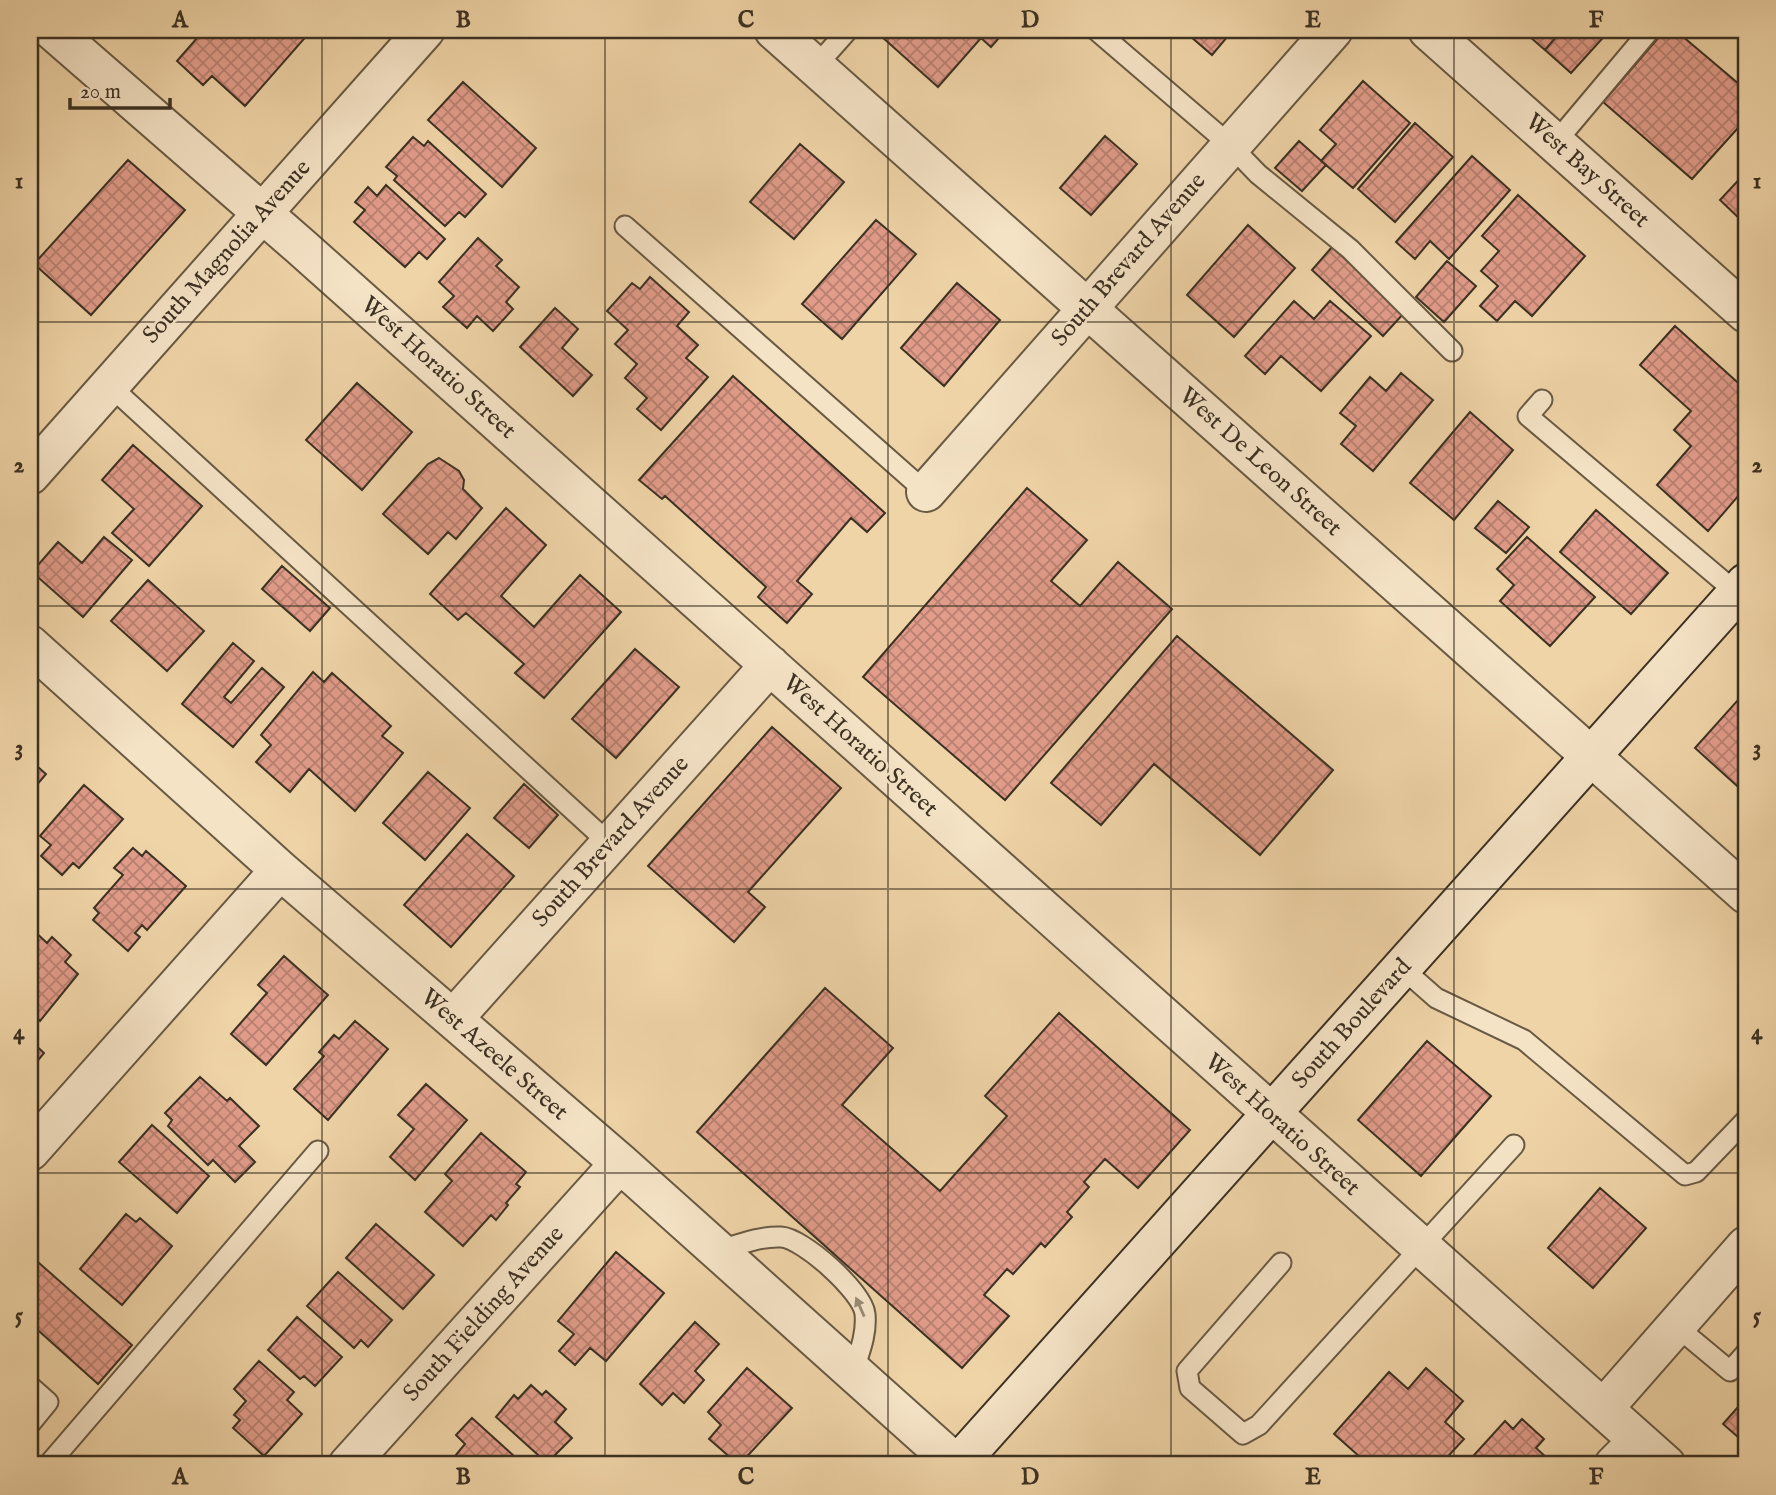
<svg xmlns="http://www.w3.org/2000/svg" width="1776" height="1495" font-family="'IM FELL English',serif">
	<style>
		.building { fill: url(#building-cross-hatch); stroke: #3c3123; stroke-width: 2 }
		.lines { fill: none; stroke-linecap: round; stroke-linejoin: round }
		.lane-casing { stroke: #695a44; stroke-width: 23 }
		.street-casing { stroke: #695a44; stroke-width: 42 }
		.secondary-casing { stroke: #3c3123; stroke-width: 42 }
		.lane { stroke: #f5e3c6; stroke-width: 19 }
		.street { stroke: #f5e3c6; stroke-width: 38 }
		.secondary { stroke: #f5e3c6; stroke-width: 38 }
		.oneway { fill: #988a74 }
		.grid { fill: none; stroke: #3c3123; stroke-width: 2; stroke-opacity: 0.55 }
		.labels { text-anchor: middle; dominant-baseline: central; stroke-width: 5; stroke-linejoin: round; paint-order: stroke }
		.street-label { font-size: 24px; fill: #3c3123; stroke: #f5e3c6 }
		.neatline { fill: none; stroke: #3c3123; stroke-width: 2.5 }
		.grid-label { font-size: 23px; text-anchor: middle; font-weight: bold; fill: #3c3123 }
	</style>
	<defs>
		<pattern id="building-cross-hatch" width="8" height="8" patternUnits="userSpaceOnUse" patternTransform="scale(1.75)"><rect width="8" height="8" fill="#e19c8a"/><path d="M0 0l8 8M0 8l8-8" fill="none" stroke="#b88070"/></pattern>
	</defs>
	<rect width="100%" height="100%" fill="#efd4a7"/>
	<filter id="stains"><feTurbulence type="fractalNoise" baseFrequency=".00286" numOctaves="4"/><feColorMatrix values="0 0 0 0 .2 0 0 0 0 .09 0 0 0 0 .02 0 0 0 .5 -.17"/></filter>
	<radialGradient id="worn" r=".72"><stop offset=".6" stop-color="#630" stop-opacity="0"/><stop offset="1" stop-color="#630" stop-opacity=".3"/></radialGradient>
	<path class="building" d="M204 30H307L310 32 245 106 212 76 203 85 177 61Z
		M889 30H1006L991 47 981 38 938 87 882 37Z
		M1183 30H1233L1212 55Z
		M1522 30H1562L1545 50Z
		M1562 30H1610L1571 73 1545 50Z
		M1665 30H1675L1746 90V119L1692 179 1603 102Z
		M1363 81 1410 123 1353 188 1321 161 1336 144 1320 130Z
		M463 82 536 148 502 187 428 120Z
		M1415 123 1453 157 1395 222 1358 189Z
		M1105 136 1137 164 1091 215 1060 188Z
		M413 137 424 146 428 141 486 194 465 217 459 212 445 226 394 180 397 176 386 167Z
		M1299 141 1326 165 1302 191 1275 168Z
		M800 144 844 182 794 239 750 202Z
		M1472 156 1510 190 1449 259 1430 241 1415 259 1396 242Z
		M128 160 185 210 91 315 34 264Z
		M1746 172V225L1720 200Z
		M386 185 445 239 427 259 419 252 405 267 354 222 365 210 355 202 368 187 377 196Z
		M1518 195 1585 256 1532 316 1515 301 1497 321 1480 306 1498 286 1481 271 1499 251 1482 236Z
		M876 220 916 254 842 339 802 304Z
		M1248 225 1295 268 1234 337 1187 295Z
		M478 238 502 260 496 266 519 287 506 302 513 309 493 331 477 316 467 328 443 307 454 296 439 282Z
		M1332 247 1404 313 1383 336 1312 270Z
		M1447 261 1476 286 1444 322 1416 297Z
		M650 277 689 312 677 326 698 345 686 358 708 377 661 430 637 409 647 398 625 378 637 364 615 344 628 330 607 311 632 283 640 289Z
		M957 283 1000 320 944 386 901 348Z
		M1294 301 1314 319 1330 301 1371 336 1321 391 1281 356 1265 374 1245 356Z
		M555 308 578 329 562 348 592 375 573 396 520 347Z
		M1675 326 1746 390V487L1708 531 1657 485 1691 446 1674 430 1691 411 1640 365Z
		M1401 373 1433 400 1373 471 1341 444 1356 426 1340 413 1370 377 1386 391Z
		M733 376 885 513 867 532 851 518 797 581 812 594 787 623 758 597 766 587 665 496 662 499 639 480Z
		M357 383 412 432 362 490 306 440Z
		M1470 412 1513 450 1454 520 1410 483Z
		M133 445 202 506 149 566 112 533 134 509 102 480Z
		M439 458 459 471 464 480 463 489 482 508 456 539 448 532 428 554 383 514 428 464Z
		M1027 488 1087 540 1051 581 1080 606 1118 562 1172 609 1005 800 863 677Z
		M1498 501 1529 527 1506 553 1475 528Z
		M506 508 546 545 501 596 534 627 580 575 621 612 544 698 515 673 524 664 466 613 458 620 430 594Z
		M1596 510 1668 573 1631 614 1560 552Z
		M104 537 132 560 83 617 32 572 58 542 82 563Z
		M1527 537 1595 597 1550 646 1500 601 1514 585 1497 569Z
		M282 566 330 608 310 631 262 589Z
		M148 580 204 631 167 671 111 621Z
		M1177 636 1333 770 1260 855 1154 764 1101 825 1051 783Z
		M233 643 254 661 224 697 231 703 262 668 284 687 233 747 182 704Z
		M635 649 679 687 616 758 572 719Z
		M313 672 324 682 332 673 391 726 382 736 403 753 355 811 309 769 290 792 256 762 271 745 261 735Z
		M1746 691V794L1695 748Z
		M772 727 841 788 748 892 765 907 734 942 648 866Z
		M30 760 46 774 30 793Z
		M428 772 470 808 425 860 383 823Z
		M524 784 558 815 529 848 494 818Z
		M84 785 123 819 79 868 73 863 62 875 41 856 51 845 40 836Z
		M467 834 514 876 451 947 404 905Z
		M133 848 142 856 146 851 186 886 147 930 142 925 135 933 140 937 128 951 93 920 99 913 94 908 123 875 114 868Z
		M31 928 47 943 52 937 71 955 65 962 78 974 40 1021 30 1011Z
		M284 956 328 995 266 1065 231 1034 267 993 258 985Z
		M825 988 893 1048 842 1105 940 1191 1007 1116 985 1096 1059 1013 1190 1130 1138 1188 1105 1159 1084 1182 1089 1187 1067 1212 1072 1217 1045 1247 1041 1243 1013 1274 1007 1269 984 1295 1009 1316 962 1368 697 1132Z
		M355 1021 388 1049 328 1120 294 1089 324 1056 319 1052 334 1035 339 1039Z
		M30 1040 44 1053 30 1070Z
		M1427 1041 1491 1096 1421 1176 1358 1120Z
		M200 1077 227 1101 230 1098 259 1126 239 1146 255 1162 235 1182 213 1160 208 1165 168 1126 172 1120 165 1113Z
		M426 1084 467 1120 415 1180 390 1157 414 1129 398 1115Z
		M152 1125 209 1176 177 1213 119 1162Z
		M481 1133 526 1172 516 1184 520 1187 506 1203 508 1205 496 1220 491 1215 463 1246 425 1212 452 1181 445 1174Z
		M1600 1188 1646 1228 1593 1288 1548 1248Z
		M126 1214 136 1222 140 1218 172 1246 122 1305 80 1269Z
		M376 1224 434 1275 403 1309 346 1258Z
		M616 1252 664 1293 606 1361 590 1348 575 1365 559 1351 574 1334 558 1321Z
		M30 1255 132 1345 98 1384 30 1323Z
		M338 1272 392 1320 368 1347 361 1340 354 1348 307 1306Z
		M297 1317 342 1357 315 1386 304 1376 300 1379 268 1350Z
		M695 1322 719 1344 695 1371 704 1380 684 1403 673 1393 662 1405 640 1384Z
		M259 1361 294 1392 287 1400 302 1414 264 1456 233 1428 240 1420 234 1415 246 1401 234 1389Z
		M747 1368 792 1408 739 1465 709 1439 721 1425 708 1412Z
		M1426 1368 1463 1401 1445 1422 1464 1439 1440 1465H1369L1334 1434 1389 1372 1408 1389Z
		M531 1385 542 1395 546 1391 566 1409 555 1422 572 1438 547 1463 496 1417 514 1395 518 1399Z
		M1746 1398V1444L1723 1424Z
		M472 1418 524 1465H454L450 1462 465 1444 456 1435Z
		M1522 1419 1544 1439 1536 1448 1547 1458 1540 1465H1465L1505 1421 1513 1429Z"/>
	<g class="lines">
		<defs>
			<path id="lane" d="M1096 30 1230 145 1258 174 1350 249 1452 351
				M816 66 848 30
				M1555 143 1650 30
				M625 226 926 492
				M109 385 610 844
				M1542 400 1528 416 1737 593
				M1402 968 1436 998 1524 1040 1685 1175 1696 1172 1746 1120
				M718 1251C738 1245 759 1236 781 1237 803 1238 863 1292 865 1314 867 1335 859 1353 853 1372
				M1281 1263 1187 1371 1190 1388 1243 1434 1259 1425 1514 1145
				M1676 1326 1730 1371 1746 1353
				M30 1386 48 1402 30 1424
				M48 1465 318 1151"/>
			<path id="street" d="M52 30 300 246 1666 1465
				M774 30 1746 894
				M1428 30 1746 313
				M30 475 425 30
				M926 492 1333 30
				M30 645 280 870 620 1163 957 1465
				M453 1019 770 665
				M30 1151 280 870
				M1603 1409 1746 1246
				M348 1465 620 1163
				M1614 1465 1638 1441"/>
			<path id="secondary" d="M957 1465 1746 583"/>
		</defs>
		<use href="#lane" class="lane-casing"/>
		<use href="#street" class="street-casing"/>
		<use href="#secondary" class="secondary-casing"/>
		<use href="#lane" class="lane"/>
		<use href="#street" class="street"/>
		<use href="#secondary" class="secondary"/>
	</g>
	<defs><path id="oneway-solid" d="M-6-.8H1V-3.2L6.5 0L1 3.2V.8H-6Z" transform="scale(1.75)"/></defs>
	<use class="oneway" href="#oneway-solid" transform="translate(860 1307) rotate(-114)"/>
	<path class="grid" d="M322 30V1465M605 30V1465M888 30V1465M1171 30V1465M1454 30V1465M30 322H1746M30 606H1746M30 889H1746M30 1173H1746"/>
	<g class="labels">
		<g class="street-label">
			<text transform="translate(1587 171) rotate(42)">West Bay Street</text>
			<text transform="translate(227 252) rotate(-48)">South Magnolia Avenue</text>
			<text transform="translate(1129 260) rotate(-49)">South Brevard Avenue</text>
			<text transform="translate(438 368) rotate(42)">West Horatio Street</text>
			<text transform="translate(1260 462) rotate(42)">West De Leon Street</text>
			<text transform="translate(860 746) rotate(42)">West Horatio Street</text>
			<text transform="translate(611 842) rotate(-48)">South Brevard Avenue</text>
			<text transform="translate(1352 1024) rotate(-48)">South Boulevard</text>
			<text transform="translate(494 1055) rotate(41)">West Azeele Street</text>
			<text transform="translate(1282 1125) rotate(42)">West Horatio Street</text>
			<text transform="translate(484 1314) rotate(-48)">South Fielding Avenue</text>
		</g>
	</g>
	<rect width="1776" height="1495" fill="none" stroke="#efd4a7" stroke-width="77"/>
	<path d="M70 98v10h100v-10" fill="none" stroke="#3c3123" stroke-width="3.5"/>
	<text x="80" y="98" font-size="21" fill="#3c3123" stroke="#f5e3c6" stroke-width="5" paint-order="stroke">20 m</text>
	<rect x="38" y="38" width="1700" height="1418" class="neatline"/>
	<g class="grid-label">
		<text x="180" y="27">A</text>
		<text x="463" y="27">B</text>
		<text x="746" y="27">C</text>
		<text x="1030" y="27">D</text>
		<text x="1313" y="27">E</text>
		<text x="1596" y="27">F</text>
		<text x="19" y="188">1</text>
		<text x="1757" y="188">1</text>
		<text x="19" y="472">2</text>
		<text x="1757" y="472">2</text>
		<text x="19" y="755">3</text>
		<text x="1757" y="755">3</text>
		<text x="19" y="1039">4</text>
		<text x="1757" y="1039">4</text>
		<text x="19" y="1323">5</text>
		<text x="1757" y="1323">5</text>
		<text x="180" y="1484">A</text>
		<text x="463" y="1484">B</text>
		<text x="746" y="1484">C</text>
		<text x="1030" y="1484">D</text>
		<text x="1313" y="1484">E</text>
		<text x="1596" y="1484">F</text>
	</g>
	<rect width="100%" height="100%" filter="url(#stains)"/>
	<rect width="100%" height="100%" fill="url(#worn)"/>
</svg>
